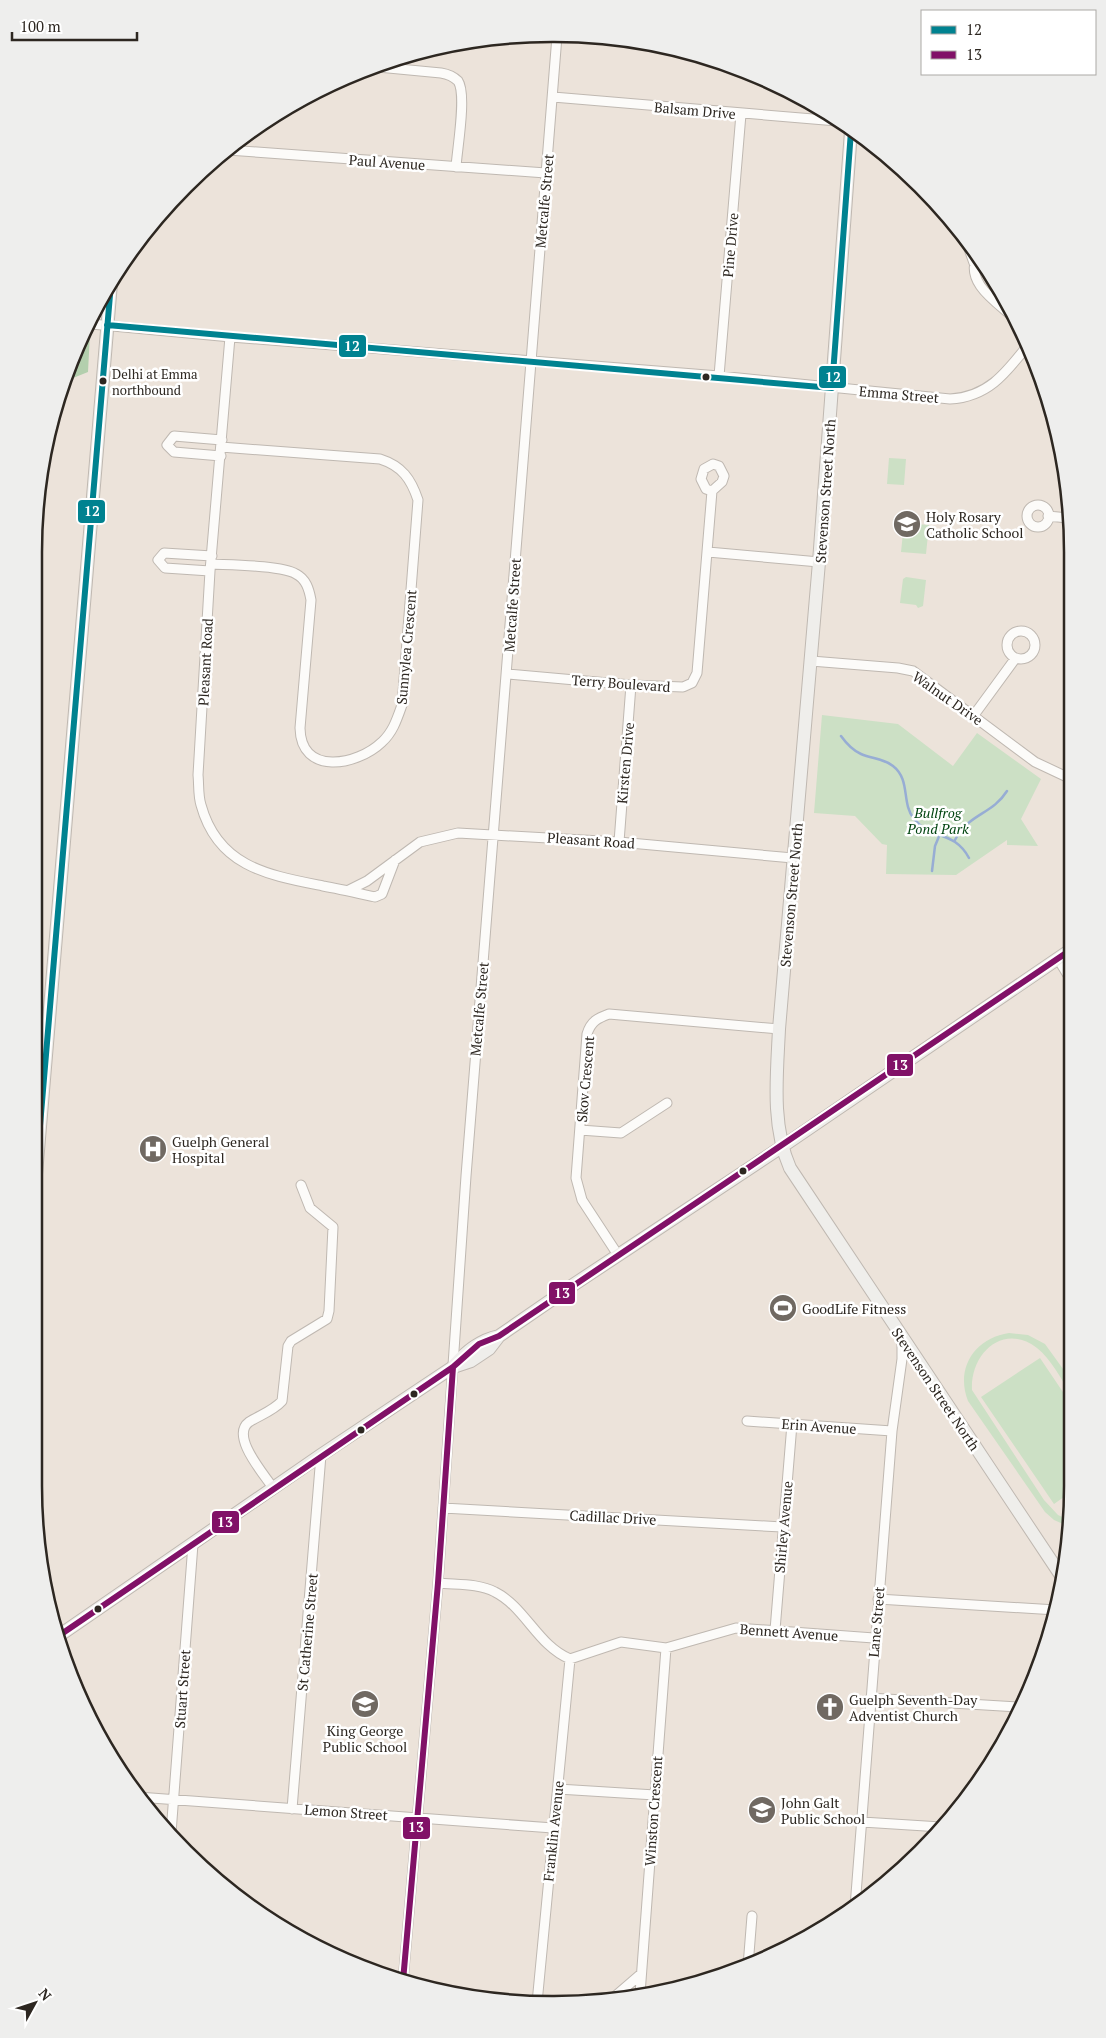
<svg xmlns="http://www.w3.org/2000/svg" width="1106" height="2038" font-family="'PT Serif',serif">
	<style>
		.green { fill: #cce0c5 }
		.forest { fill: #b3cfad }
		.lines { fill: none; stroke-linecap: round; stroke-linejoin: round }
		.stream { stroke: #97add4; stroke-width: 2.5 }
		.street-casing { stroke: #bfb8b1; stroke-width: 11 }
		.secondary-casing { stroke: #bfb8b1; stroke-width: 14 }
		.street { stroke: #fcfbf9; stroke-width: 9 }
		.secondary { stroke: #efeeeb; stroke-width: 12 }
		.bus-1-casing { stroke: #fff; stroke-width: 10 }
		.bus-2-casing { stroke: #fff; stroke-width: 10 }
		.bus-1 { stroke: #008290; stroke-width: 6 }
		.bus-2 { stroke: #811167; stroke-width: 6 }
		.bus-dot { fill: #2d2721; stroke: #fff; stroke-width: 2 }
		.labels { text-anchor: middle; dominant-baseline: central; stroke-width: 5; stroke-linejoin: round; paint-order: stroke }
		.bus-label { font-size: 13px; fill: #2d2721; stroke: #fff; text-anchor: start }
		.street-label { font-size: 14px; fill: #2d2721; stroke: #fff }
		.poi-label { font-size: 14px; fill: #2d2721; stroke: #fff; text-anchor: start }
		.park-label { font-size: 14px; font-style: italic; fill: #004410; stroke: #fff }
		.rim { fill: none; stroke: #2d2721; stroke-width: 2.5 }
		.line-badge { stroke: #fff; stroke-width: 2 }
		.badge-label { font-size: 14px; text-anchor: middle; font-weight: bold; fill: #fff }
	</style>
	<rect width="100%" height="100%" fill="#ece3da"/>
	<path class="green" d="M889 458 906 459 904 485 887 484Z
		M904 523 929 525 926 554 901 552Z
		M906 577 926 580 923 606 918 608 916 605 900 603 903 579Z
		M822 715 898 724 953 766 977 733 1041 779 1021 819 1038 846 1007 845V840L956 875 886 874 887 845 882 844 855 816 814 813Z
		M1009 1333 1028 1335 1045 1344 1071 1380V1394C1061 1379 1051 1359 1037 1348 1003 1322 970 1354 972 1390L1044 1500 1058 1515 1071 1521 1070 1527 1054 1520 1045 1512 968 1401C955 1368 975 1338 1009 1333Z
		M1040 1358 1071 1404V1492L1054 1504 981 1397Z"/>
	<path class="forest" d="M87 333H90L88 372 68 380Z
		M34 869 41 870V894L34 892Z
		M34 918 43 921 34 1035Z"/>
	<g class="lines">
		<path class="stream" d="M841 736C846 743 852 750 861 754 872 759 883 758 893 766 911 780 901 803 914 819 931 840 954 830 969 858
			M955 840C969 813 992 815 1007 791
			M932 871 935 846 940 834"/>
		<defs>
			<path id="street" d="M378 67 441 73C447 74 453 76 458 81 467 94 457 150 456 167
				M553 97 837 121
				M228 150 546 173
				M968 246 974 263
				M977 256C965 282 995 301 1012 316
				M91 324 231 337 719 376 950 399C988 397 1006 373 1028 345
				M230 337 210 571 198 775C199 784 198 796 201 805 218 867 268 875 323 886 340 889 357 893 375 897L382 894 395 860
				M719 376 741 114
				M221 456 174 452 167 445 174 436 222 440
				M1027 516a11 11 0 1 1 22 0a11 11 0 1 1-22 0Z
				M1048 516 1068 518
				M708 552 819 562
				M211 564C230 565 281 565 296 574 306 579 309 589 311 600L300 728C301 776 357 766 382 742 393 732 397 719 402 705L418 500C411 479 402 466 380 459L221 447
				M210 571 165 568 158 560 164 553 212 556
				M1007 645a14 14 0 1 1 28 0a14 14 0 1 1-28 0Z
				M811 661 898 668 913 671 1035 762 1069 778
				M507 674 631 685 683 687 692 683 697 673 712 491 722 482 724 476 719 466 713 464 704 469 701 479 706 489 712 491
				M974 715 1015 659
				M619 842 631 685
				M349 890 367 881 420 842 458 833 619 842 793 858
				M1058 959 1069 977
				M580 1130 621 1133 667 1103
				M618 1255 582 1200 576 1178 587 1034C591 1021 598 1018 609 1014L779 1029
				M747 1421 892 1431
				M273 1488C264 1474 230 1436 249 1422 260 1415 273 1411 282 1401L288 1346 291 1341 327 1319 329 1311 333 1227 310 1208 301 1185
				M443 1508 782 1527
				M438 1583C456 1585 478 1583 495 1592 525 1607 538 1646 570 1659L621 1642 666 1648 736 1628 874 1638
				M878 1599 1056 1610
				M775 1630 792 1424
				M870 1698 1018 1707
				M558 1789 655 1795
				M138 1797 553 1828
				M292 1809 321 1455
				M862 1822 941 1827
				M171 1833 193 1544
				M855 1907 892 1431 902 1359V1338
				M748 1966 752 1916
				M403 1981 438 1583 466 1176 557 36
				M640 1994 666 1648
				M612 1999 641 1974
				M537 2003 570 1659"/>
			<path id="secondary" d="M851 131 819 562 779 1029C777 1074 771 1125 790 1168L1062 1577
				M34 1198 111 283
				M454 1365C467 1351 480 1340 499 1336
				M57 1637 321 1455 453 1367 471 1361 489 1349 499 1336 573 1285 783 1146 1069 951"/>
		</defs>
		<use href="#street" class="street-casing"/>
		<use href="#secondary" class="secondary-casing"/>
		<use href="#street" class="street"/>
		<use href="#secondary" class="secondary"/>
		<defs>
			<path id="bus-1" d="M107 325 832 388 851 131
				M34 1197 111 283"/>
			<path id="bus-2" d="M57 1637 453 1367 479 1344 499 1336 1069 951
				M403 1981 438 1583 453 1367"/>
		</defs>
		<use href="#bus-1" class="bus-1-casing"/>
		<use href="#bus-2" class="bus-2-casing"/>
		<use href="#bus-1" class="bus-1"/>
		<use href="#bus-2" class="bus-2"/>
	</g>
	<defs>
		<symbol id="school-disc" viewBox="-11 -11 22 22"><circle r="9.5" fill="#706962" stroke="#fff"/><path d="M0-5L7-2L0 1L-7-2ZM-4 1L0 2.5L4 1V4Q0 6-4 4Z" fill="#fff"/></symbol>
		<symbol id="hospital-disc" viewBox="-11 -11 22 22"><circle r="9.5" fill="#706962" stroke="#fff"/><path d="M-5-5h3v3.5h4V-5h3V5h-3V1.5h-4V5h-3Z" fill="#fff"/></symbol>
		<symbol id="stadium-disc" viewBox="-11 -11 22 22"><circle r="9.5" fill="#706962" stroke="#fff"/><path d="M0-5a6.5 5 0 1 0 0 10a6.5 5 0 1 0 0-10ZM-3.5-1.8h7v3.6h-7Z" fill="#fff"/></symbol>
		<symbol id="church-disc" viewBox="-11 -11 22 22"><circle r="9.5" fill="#706962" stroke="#fff"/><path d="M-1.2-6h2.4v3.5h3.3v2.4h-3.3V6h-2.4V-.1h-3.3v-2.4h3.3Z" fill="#fff"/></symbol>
	</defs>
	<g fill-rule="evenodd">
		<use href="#school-disc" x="891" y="508" width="32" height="32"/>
		<use href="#hospital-disc" x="137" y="1133" width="32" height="32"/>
		<use href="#stadium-disc" x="767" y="1292" width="32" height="32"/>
		<use href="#school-disc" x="349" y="1688" width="32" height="32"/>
		<use href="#church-disc" x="814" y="1691" width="32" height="32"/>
		<use href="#school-disc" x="746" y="1794" width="32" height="32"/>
	</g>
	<g class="bus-dot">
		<circle cx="706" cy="377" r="4.5"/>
		<circle cx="103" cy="381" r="4.5"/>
		<circle cx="743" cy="1171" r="4.5"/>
		<circle cx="414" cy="1394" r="4.5"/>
		<circle cx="361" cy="1430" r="4.5"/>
		<circle cx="98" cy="1609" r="4.5"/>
	</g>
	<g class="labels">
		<g class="bus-label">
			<text x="112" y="374">Delhi at Emma<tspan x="112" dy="16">northbound</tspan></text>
		</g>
		<g class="street-label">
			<text transform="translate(695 110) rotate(5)">Balsam Drive</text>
			<text transform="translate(387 162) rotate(4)">Paul Avenue</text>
			<text transform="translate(544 201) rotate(-85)">Metcalfe Street</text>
			<text transform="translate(730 245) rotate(-85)">Pine Drive</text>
			<text transform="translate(899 394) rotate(5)">Emma Street</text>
			<text transform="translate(825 491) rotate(-86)">Stevenson Street North</text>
			<text transform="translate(512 605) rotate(-86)">Metcalfe Street</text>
			<text transform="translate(406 647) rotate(-85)">Sunnylea Crescent</text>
			<text transform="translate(205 662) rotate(-87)">Pleasant Road</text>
			<text transform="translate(621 683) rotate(4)">Terry Boulevard</text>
			<text transform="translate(948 698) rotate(35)">Walnut Drive</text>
			<text transform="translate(625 763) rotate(-85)">Kirsten Drive</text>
			<text transform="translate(591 840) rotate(4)">Pleasant Road</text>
			<text transform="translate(791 895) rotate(-85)">Stevenson Street North</text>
			<text transform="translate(479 1009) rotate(-85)">Metcalfe Street</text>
			<text transform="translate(585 1079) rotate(-85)">Skov Crescent</text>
			<text transform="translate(936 1389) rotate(56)">Stevenson Street North</text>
			<text transform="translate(819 1426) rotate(4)">Erin Avenue</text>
			<text transform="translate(613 1517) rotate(3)">Cadillac Drive</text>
			<text transform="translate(783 1527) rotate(-85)">Shirley Avenue</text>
			<text transform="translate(876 1622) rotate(-85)">Lane Street</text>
			<text transform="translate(307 1632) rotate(-85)">St Catherine Street</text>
			<text transform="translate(789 1632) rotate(4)">Bennett Avenue</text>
			<text transform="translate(182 1689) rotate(-86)">Stuart Street</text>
			<text transform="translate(653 1811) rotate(-86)">Winston Crescent</text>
			<text transform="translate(346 1812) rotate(4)">Lemon Street</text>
			<text transform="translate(553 1831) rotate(-84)">Franklin Avenue</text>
		</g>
		<g class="poi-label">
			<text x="926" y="516">Holy Rosary<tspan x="926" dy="16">Catholic School</tspan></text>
			<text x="172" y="1141">Guelph General<tspan x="172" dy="16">Hospital</tspan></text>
			<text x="802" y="1308">GoodLife Fitness</text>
			<text x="849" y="1699">Guelph Seventh-Day<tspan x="849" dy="16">Adventist Church</tspan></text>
			<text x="365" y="1730" text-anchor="middle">King George<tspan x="365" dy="16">Public School</tspan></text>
			<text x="781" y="1802">John Galt<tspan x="781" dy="16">Public School</tspan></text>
		</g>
		<g class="park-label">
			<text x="938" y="812">Bullfrog<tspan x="938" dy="16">Pond Park</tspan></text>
		</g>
	</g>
	<path d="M0 0H1106V2038H0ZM552 42H554A510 510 0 0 1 1064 552V1486A510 510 0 0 1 554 1996H552A510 510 0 0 1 42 1486V552A510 510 0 0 1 552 42Z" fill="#eeeeed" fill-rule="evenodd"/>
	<path class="rim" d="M552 42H554A510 510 0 0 1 1064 552V1486A510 510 0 0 1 554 1996H552A510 510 0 0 1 42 1486V552A510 510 0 0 1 552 42Z"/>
	<g class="line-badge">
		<rect x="338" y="334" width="29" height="24" rx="5" fill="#008290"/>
		<rect x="818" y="365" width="29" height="24" rx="5" fill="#008290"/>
		<rect x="77" y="499" width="29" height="25" rx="5" fill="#008290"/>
		<rect x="886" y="1053" width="28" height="24" rx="5" fill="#811167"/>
		<rect x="548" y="1281" width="28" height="24" rx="5" fill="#811167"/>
		<rect x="211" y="1510" width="29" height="24" rx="5" fill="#811167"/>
		<rect x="402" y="1816" width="29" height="24" rx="5" fill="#811167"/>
	</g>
	<g class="badge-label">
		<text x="352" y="351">12</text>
		<text x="833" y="382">12</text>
		<text x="92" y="516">12</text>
		<text x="900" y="1070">13</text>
		<text x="562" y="1298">13</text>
		<text x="225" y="1527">13</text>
		<text x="416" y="1832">13</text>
	</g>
	<rect x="921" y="10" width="175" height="65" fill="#ffffff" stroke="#aba9a6"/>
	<rect x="931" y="26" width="25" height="8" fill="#008290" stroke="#aba9a6"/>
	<text x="966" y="35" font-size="15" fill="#2d2721">12</text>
	<rect x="931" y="51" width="25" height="8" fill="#811167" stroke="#aba9a6"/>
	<text x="966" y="60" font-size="15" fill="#2d2721">13</text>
	<g transform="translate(35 2003) rotate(50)" stroke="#ffffff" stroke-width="4" paint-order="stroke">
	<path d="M0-4L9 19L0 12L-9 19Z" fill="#2d2721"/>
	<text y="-8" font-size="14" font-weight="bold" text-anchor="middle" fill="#2d2721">N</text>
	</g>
	<path d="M12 32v8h125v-8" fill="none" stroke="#2d2721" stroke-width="2.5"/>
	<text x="20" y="32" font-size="15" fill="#2d2721" stroke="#ffffff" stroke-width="4" paint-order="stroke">100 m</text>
</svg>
